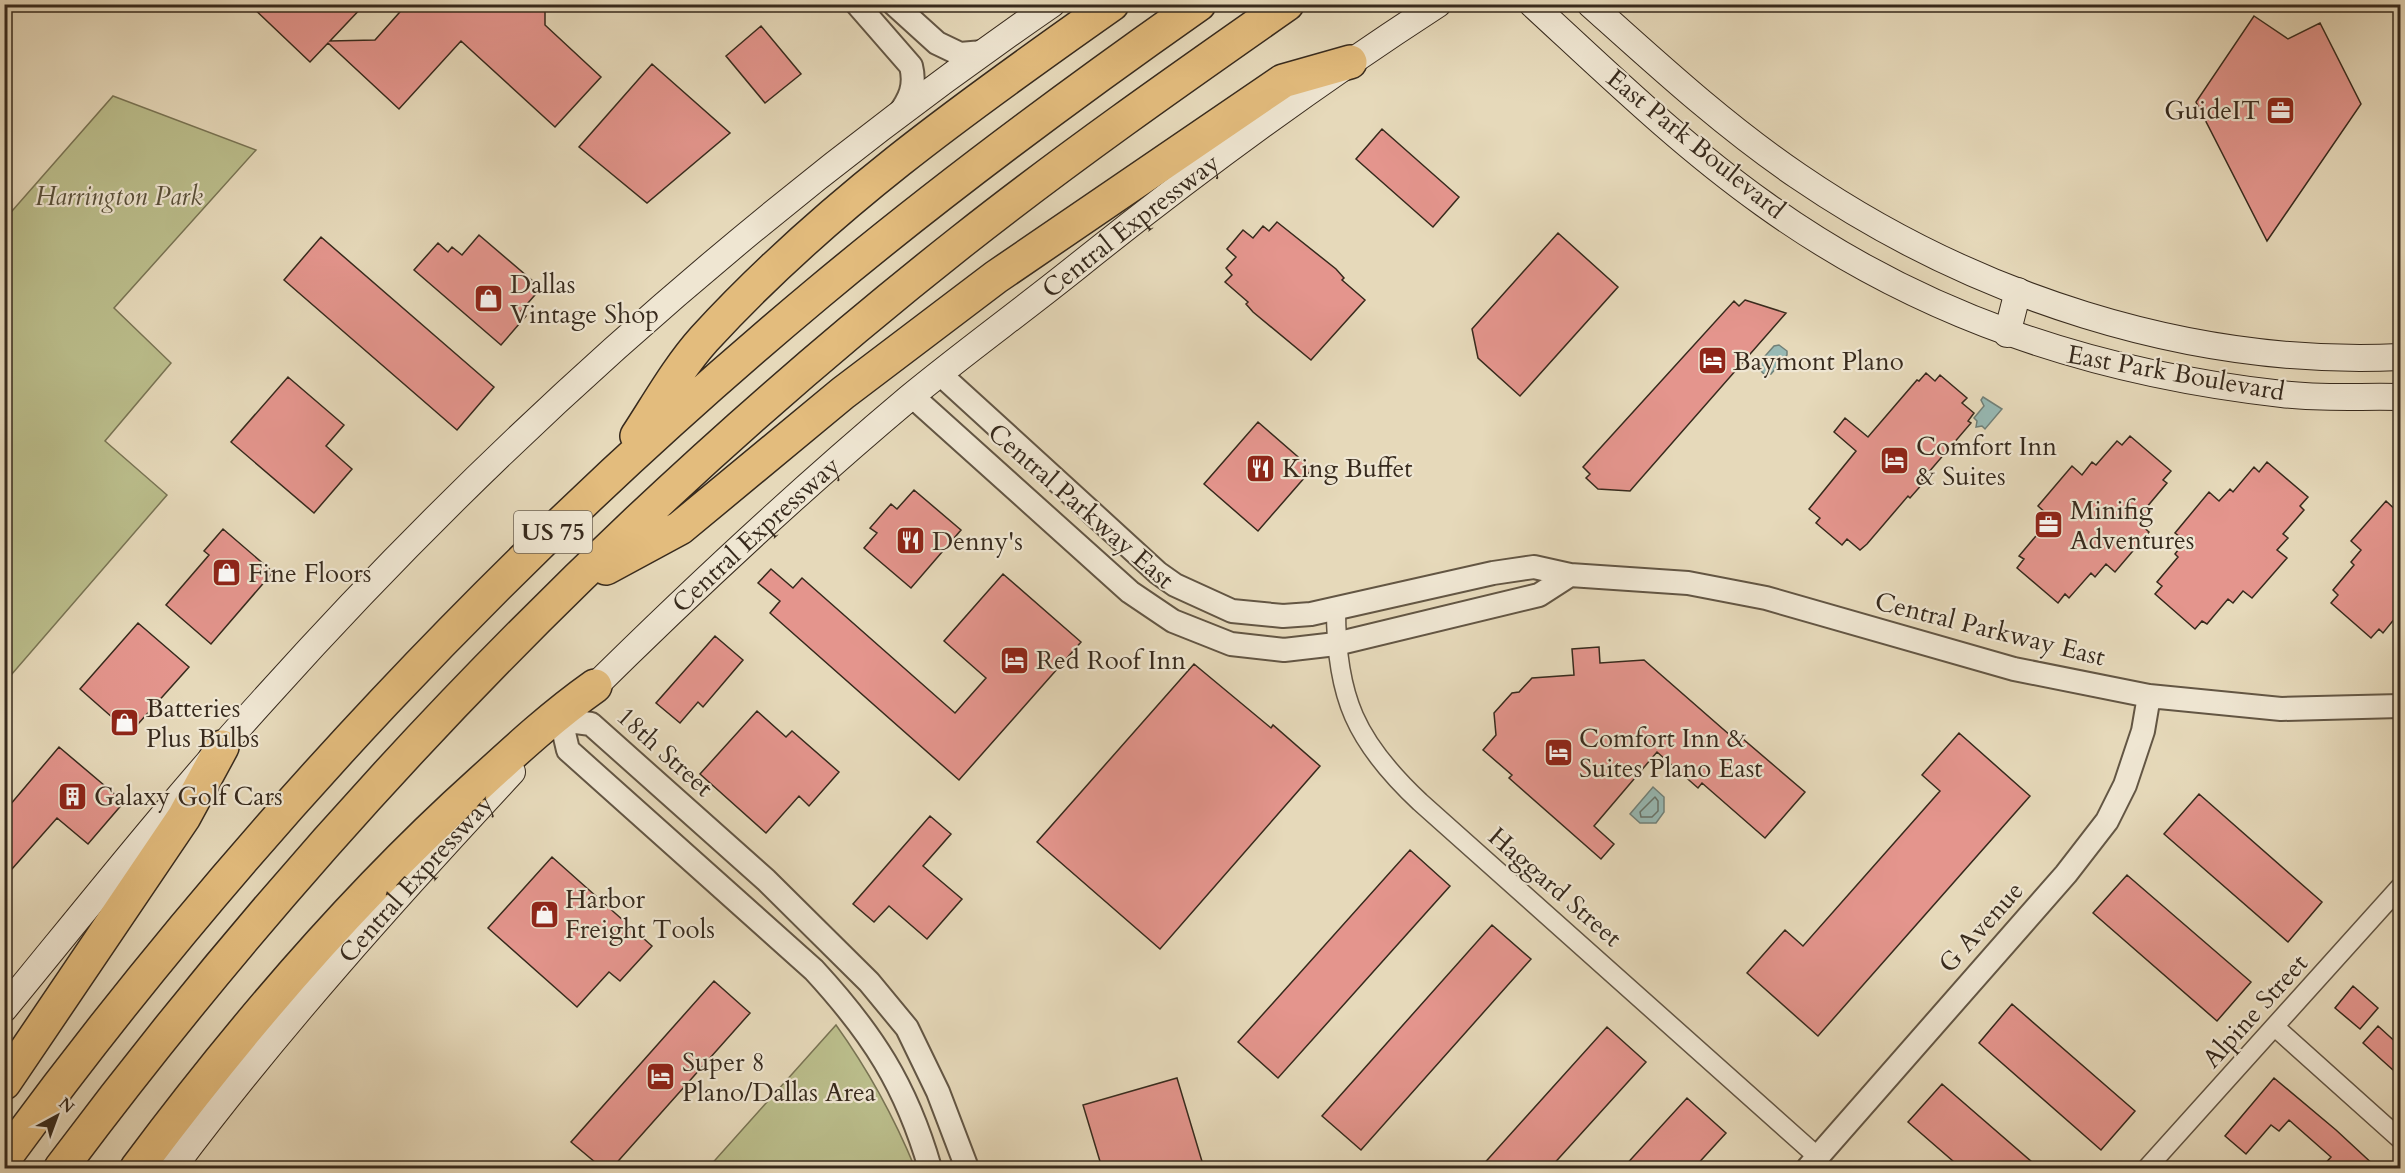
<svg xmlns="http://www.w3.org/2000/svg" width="2405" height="1173" font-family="Cardo,serif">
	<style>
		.green { fill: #bbbe8c; stroke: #797454; stroke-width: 1.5 }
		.water { fill: #97b9b4; stroke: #718078; stroke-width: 1.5 }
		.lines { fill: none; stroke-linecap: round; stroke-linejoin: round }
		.shore { stroke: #677268; stroke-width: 1.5 }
		.building { fill: #e4958d; stroke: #372a1d; stroke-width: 1.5 }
		.minor-casing { stroke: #635644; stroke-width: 21 }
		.tertiary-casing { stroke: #635644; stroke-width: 26 }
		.secondary-casing { stroke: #372a1d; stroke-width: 28 }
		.motorway-casing { stroke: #372a1d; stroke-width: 36 }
		.minor { stroke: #efe6d2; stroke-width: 18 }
		.tertiary { stroke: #efe6d2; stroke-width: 22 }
		.secondary { stroke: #efe6d2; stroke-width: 26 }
		.motorway { stroke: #e3bc7d; stroke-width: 33 }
		.labels { text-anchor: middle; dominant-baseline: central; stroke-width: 4.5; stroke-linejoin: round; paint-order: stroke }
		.shield { fill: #efe6d2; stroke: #6e6253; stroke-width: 1.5 }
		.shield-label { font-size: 24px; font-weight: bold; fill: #372a1d }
		.poi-label { font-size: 26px; fill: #372a1d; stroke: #efe6d2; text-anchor: start }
		.street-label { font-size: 26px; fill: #372a1d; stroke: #efe6d2 }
		.park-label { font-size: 26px; font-style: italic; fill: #584f39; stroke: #efe6d2 }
	</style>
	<rect width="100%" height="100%" fill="#e6d9ba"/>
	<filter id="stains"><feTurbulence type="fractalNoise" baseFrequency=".00333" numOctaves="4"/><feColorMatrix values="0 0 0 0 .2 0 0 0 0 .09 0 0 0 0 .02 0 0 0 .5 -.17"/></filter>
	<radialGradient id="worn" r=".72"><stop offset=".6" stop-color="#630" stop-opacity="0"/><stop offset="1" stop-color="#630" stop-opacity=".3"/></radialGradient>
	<path class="green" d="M113 96 256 150 114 308 171 363 105 441 167 495 5 682V219Z
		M836 1025C869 1071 894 1117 915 1168H708Z"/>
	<path class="water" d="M1779 345 1787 351V355L1771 374H1764L1758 368V364L1774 346Z
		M1983 397 2002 409 1985 429 1982 426 1976 427 1977 421 1974 418 1984 406 1981 400Z
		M1653 787 1664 797V812L1656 823H1640L1630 814Z"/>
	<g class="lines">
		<path class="shore" d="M1655 797 1658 801V811L1652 817H1641L1640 812Z"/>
	</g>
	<path class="building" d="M249 4H365L330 41 375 40 407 4H495L492 8 545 10V25L601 77 555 127 461 41 399 109 328 43 310 62Z
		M2254 16 2288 39 2320 23 2361 104 2267 241 2196 102Z
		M761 26 801 74 765 103 726 56Z
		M652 64 730 133 647 203 579 147Z
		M1382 129 1459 197 1433 227 1356 159Z
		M1277 222 1336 269 1344 278 1342 280 1365 300 1311 360 1253 312 1246 304 1248 302 1225 282 1232 275 1226 268 1236 257 1227 249 1243 230 1253 238 1263 226 1269 231Z
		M1558 233 1618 287 1520 396 1478 358 1472 329Z
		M479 235 541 288 521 311 526 316 501 345 414 270 438 243 448 252 452 247 462 255Z
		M321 237 494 387 457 430 284 280Z
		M1745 300 1786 313 1630 491 1598 489 1586 478 1590 474 1583 467 1734 301 1739 306Z
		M1926 373 1935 381 1940 375 1967 398 1962 403 1974 413 1968 421 1971 423 1922 480 1924 482 1910 498 1908 496 1867 544 1860 550 1847 539 1842 545 1816 523 1820 518 1809 509 1856 451 1834 432 1845 418 1868 437 1917 380 1919 381Z
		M288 377 344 425 326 446 352 469 314 513 231 442Z
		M1258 422 1312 469 1258 531 1204 484Z
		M2130 436 2171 471 2163 480 2167 483 2146 508 2150 512 2140 524 2149 532 2115 572 2106 564 2095 577 2091 573 2069 598 2065 594 2058 603 2017 568 2024 559 2019 556 2041 530 2037 527 2048 515 2038 506 2072 466 2082 475 2092 462 2096 465 2117 441 2122 445Z
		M2267 462 2308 497 2300 506 2304 510 2283 534 2288 538 2277 550 2287 558 2252 598 2243 591 2233 603 2228 599 2207 624 2202 621 2195 629 2155 594 2162 586 2157 582 2178 557 2175 554 2185 541 2175 533 2209 492 2219 501 2230 489 2233 492 2254 467 2259 472Z
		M914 490 961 530 911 588 864 548 877 533 870 528 891 504 897 509Z
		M2386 501 2400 514V612L2383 633 2379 629 2371 638 2331 603 2338 595 2333 590 2354 565 2351 562 2361 550 2351 541Z
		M223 529 273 572 211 644 166 605 209 555 204 551Z
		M771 569 793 588 802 578 955 713 986 678 944 641 1003 574 1081 642 959 780 770 613 780 601 758 583Z
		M138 623 189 667 130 733 80 689Z
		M715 636 743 660 703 707 698 702 680 723 656 703Z
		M1599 647 1600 663 1644 660 1739 743 1743 739 1805 792 1765 838 1702 783 1698 788 1657 752 1594 826 1614 844 1601 859 1509 778 1512 775 1483 750 1496 735 1494 713 1512 693 1519 692 1532 678 1574 675 1572 649Z
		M1194 664 1271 728 1273 725 1320 766 1160 949 1037 842Z
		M757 711 786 737 792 731 839 772 809 806 799 796 766 833 700 774Z
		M1959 733 2030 796 1818 1036 1747 973 1785 930 1803 946 1940 791 1922 775Z
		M59 747 124 802 88 844 57 818 4 878V812Z
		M2199 794 2322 902 2288 942 2164 834Z
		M930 816 951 834 923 866 962 899 927 939 889 906 874 922 853 904Z
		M1410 850 1450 886 1278 1078 1238 1042Z
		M552 857 652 946 620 981 609 972 577 1007 488 928Z
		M2127 875 2251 982 2217 1021 2093 913Z
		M1492 925 1531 959 1361 1150 1322 1116Z
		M714 981 750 1013 612 1168H602L571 1142Z
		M2353 986 2378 1008 2360 1029 2335 1008Z
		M2012 1004 2135 1111 2101 1150 1979 1043Z
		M2378 1026 2400 1046V1062L2393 1070 2363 1043Z
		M1607 1027 1646 1062 1550 1168H1480Z
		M1177 1078 1204 1168H1102L1083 1105Z
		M2274 1078 2336 1130 2377 1168H2321L2331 1157 2289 1120 2279 1131 2271 1125 2246 1154 2225 1136Z
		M1942 1084 2039 1168H1961L1908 1122Z
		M1687 1098 1726 1133 1694 1168H1623Z"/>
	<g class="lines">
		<defs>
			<path id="minor" d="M1336 610C1336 697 1356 742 1420 802L1818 1157
				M2275 1027 2400 1139
				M2147 1168 2400 887"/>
			<path id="tertiary" d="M857 4 911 66C916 86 910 99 898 115
				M894 4 937 43 960 54 983 52
				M940 374 1158 573 1175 585 1232 611 1283 616 1311 614 1493 573 1534 567 1570 575 1688 583 1766 598 2014 669 2149 696 2281 709 2400 706
				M912 396 1130 592 1173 621 1231 644 1284 650 1336 644 1539 595 1570 575
				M930 1168C906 1085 872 1033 814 970L568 750 561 720 591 724 766 880 869 982 907 1028 938 1092 967 1168
				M1808 1168 2066 874 2107 821 2125 785 2143 731 2149 696"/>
			<g id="secondary">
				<path d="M1532 4C1607 73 1681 145 1764 204 1920 316 2093 373 2282 394 2321 399 2361 396 2400 397"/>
				<path d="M1590 4C1657 64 1723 125 1798 176 1972 295 2188 367 2400 357"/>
				<path d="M2007 334 2018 291"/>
				<path id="s1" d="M583 698C688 594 796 493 909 398 965 352 1023 310 1079 265 1195 172 1313 85 1438 4"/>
				<path d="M4 1009C91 903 176 796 268 695 501 436 765 202 1052 4"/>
				<path id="s2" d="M173 1168C277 1029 394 899 512 772"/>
			</g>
			<path id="motorway" d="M637 436C658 404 678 368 704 339 824 208 967 106 1112 4
				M606 568 680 528 843 393 996 277 1283 81 1350 62
				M4 1083 184 817 222 747
				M4 1159C238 839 514 547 818 293 940 191 1068 96 1199 4
				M61 1168C320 822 623 509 962 241 1067 158 1177 81 1287 4
				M137 1168C240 1030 352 898 481 782 518 748 554 715 595 686"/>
		</defs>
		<use href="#minor" class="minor-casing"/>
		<use href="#tertiary" class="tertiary-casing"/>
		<use href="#secondary" class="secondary-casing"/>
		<use href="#motorway" class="motorway-casing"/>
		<use href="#minor" class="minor"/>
		<use href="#tertiary" class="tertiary"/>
		<use href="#secondary" class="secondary"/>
		<use href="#motorway" class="motorway"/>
	</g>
	<defs>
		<symbol id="office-square" viewBox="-11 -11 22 22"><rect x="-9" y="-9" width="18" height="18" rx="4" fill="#8f2418" stroke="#efe6d2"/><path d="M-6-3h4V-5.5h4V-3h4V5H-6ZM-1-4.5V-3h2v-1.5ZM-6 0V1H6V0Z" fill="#fff"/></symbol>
		<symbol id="shop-square" viewBox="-11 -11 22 22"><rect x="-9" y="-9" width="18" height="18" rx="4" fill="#8f2418" stroke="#efe6d2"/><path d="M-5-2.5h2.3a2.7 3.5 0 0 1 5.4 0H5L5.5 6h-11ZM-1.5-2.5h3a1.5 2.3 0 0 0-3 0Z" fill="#fff"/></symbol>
		<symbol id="hotel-square" viewBox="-11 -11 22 22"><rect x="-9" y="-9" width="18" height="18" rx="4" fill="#8f2418" stroke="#efe6d2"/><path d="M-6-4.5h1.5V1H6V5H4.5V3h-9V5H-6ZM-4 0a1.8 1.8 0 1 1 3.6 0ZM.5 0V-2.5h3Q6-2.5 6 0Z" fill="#fff"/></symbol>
		<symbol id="restaurant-square" viewBox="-11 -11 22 22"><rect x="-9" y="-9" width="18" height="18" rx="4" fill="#8f2418" stroke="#efe6d2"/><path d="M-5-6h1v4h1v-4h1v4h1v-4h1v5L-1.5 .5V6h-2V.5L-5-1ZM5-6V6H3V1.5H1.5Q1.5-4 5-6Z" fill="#fff"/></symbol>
		<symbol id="building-square" viewBox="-11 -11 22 22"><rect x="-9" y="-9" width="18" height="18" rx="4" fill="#8f2418" stroke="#efe6d2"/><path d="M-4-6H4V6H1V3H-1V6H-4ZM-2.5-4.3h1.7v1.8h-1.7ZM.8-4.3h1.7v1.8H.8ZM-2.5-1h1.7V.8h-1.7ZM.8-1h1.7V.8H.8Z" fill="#fff"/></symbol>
	</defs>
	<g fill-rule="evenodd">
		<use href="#office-square" x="2264" y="94" width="33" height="33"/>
		<use href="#shop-square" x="472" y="282" width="33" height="33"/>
		<use href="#hotel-square" x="1696" y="344" width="33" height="33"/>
		<use href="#hotel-square" x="1878" y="444" width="33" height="33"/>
		<use href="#restaurant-square" x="1244" y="452" width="33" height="33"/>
		<use href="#office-square" x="2032" y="508" width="33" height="33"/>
		<use href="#restaurant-square" x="894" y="524" width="33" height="33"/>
		<use href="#shop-square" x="210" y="556" width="33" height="33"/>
		<use href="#hotel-square" x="998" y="644" width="33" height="33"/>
		<use href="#shop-square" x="108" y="706" width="33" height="33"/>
		<use href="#hotel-square" x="1542" y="736" width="33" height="33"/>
		<use href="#building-square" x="56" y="780" width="33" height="33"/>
		<use href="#shop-square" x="528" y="898" width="33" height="33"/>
		<use href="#hotel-square" x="644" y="1060" width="33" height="33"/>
	</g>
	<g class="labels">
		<rect class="shield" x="514" y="511" width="78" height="42" rx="4.5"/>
		<g class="shield-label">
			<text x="553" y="532">US 75</text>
		</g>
		<g class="poi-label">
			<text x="2260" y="110" text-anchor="end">GuideIT</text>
			<text x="510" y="284">Dallas<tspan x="510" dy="30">Vintage Shop</tspan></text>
			<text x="1733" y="361">Baymont Plano</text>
			<text x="1916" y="446">Comfort Inn<tspan x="1916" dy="30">&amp; Suites</tspan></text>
			<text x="1282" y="468">King Buffet</text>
			<text x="2070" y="510">Minifig<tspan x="2070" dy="30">Adventures</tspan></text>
			<text x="932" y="541">Denny's</text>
			<text x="248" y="573">Fine Floors</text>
			<text x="1036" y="660">Red Roof Inn</text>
			<text x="146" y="708">Batteries<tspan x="146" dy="30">Plus Bulbs</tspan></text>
			<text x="1579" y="738">Comfort Inn &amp;<tspan x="1579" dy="30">Suites Plano East</tspan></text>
			<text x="94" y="796">Galaxy Golf Cars</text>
			<text x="565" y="899">Harbor<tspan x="565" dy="30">Freight Tools</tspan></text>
			<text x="682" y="1062">Super 8<tspan x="682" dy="30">Plano/Dallas Area</tspan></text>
		</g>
		<g class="street-label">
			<text transform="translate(1696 144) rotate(39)">East Park Boulevard</text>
			<text stroke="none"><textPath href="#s1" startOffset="724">Central Expressway</textPath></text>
			<text transform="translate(2176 373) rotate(10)">East Park Boulevard</text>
			<text transform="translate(1081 506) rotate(41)">Central Parkway East</text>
			<text stroke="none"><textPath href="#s1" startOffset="238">Central Expressway</textPath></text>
			<text transform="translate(1990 629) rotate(14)">Central Parkway East</text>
			<text transform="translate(665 752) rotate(42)">18th Street</text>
			<text stroke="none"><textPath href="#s2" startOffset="378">Central Expressway</textPath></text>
			<text transform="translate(1555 887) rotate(41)">Haggard Street</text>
			<text transform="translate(1981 927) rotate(-48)">G Avenue</text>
			<text transform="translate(2255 1011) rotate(-48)">Alpine Street</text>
		</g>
		<g class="park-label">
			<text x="119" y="196">Harrington Park</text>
		</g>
	</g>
	<rect width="2405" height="1173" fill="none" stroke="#e6d9ba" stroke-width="24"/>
	<rect x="6" y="6" width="2393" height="1161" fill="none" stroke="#372a1d" stroke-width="3"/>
	<rect x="12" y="12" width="2381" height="1149" fill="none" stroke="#372a1d" stroke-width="1.5"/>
	<g transform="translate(57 1116) rotate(41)" stroke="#efe6d2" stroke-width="4.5" paint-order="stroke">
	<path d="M0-4.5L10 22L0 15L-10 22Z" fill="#372a1d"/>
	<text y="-9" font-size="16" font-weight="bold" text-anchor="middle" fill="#372a1d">N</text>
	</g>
	<rect width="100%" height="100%" filter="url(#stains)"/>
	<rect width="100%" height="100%" fill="url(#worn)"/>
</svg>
